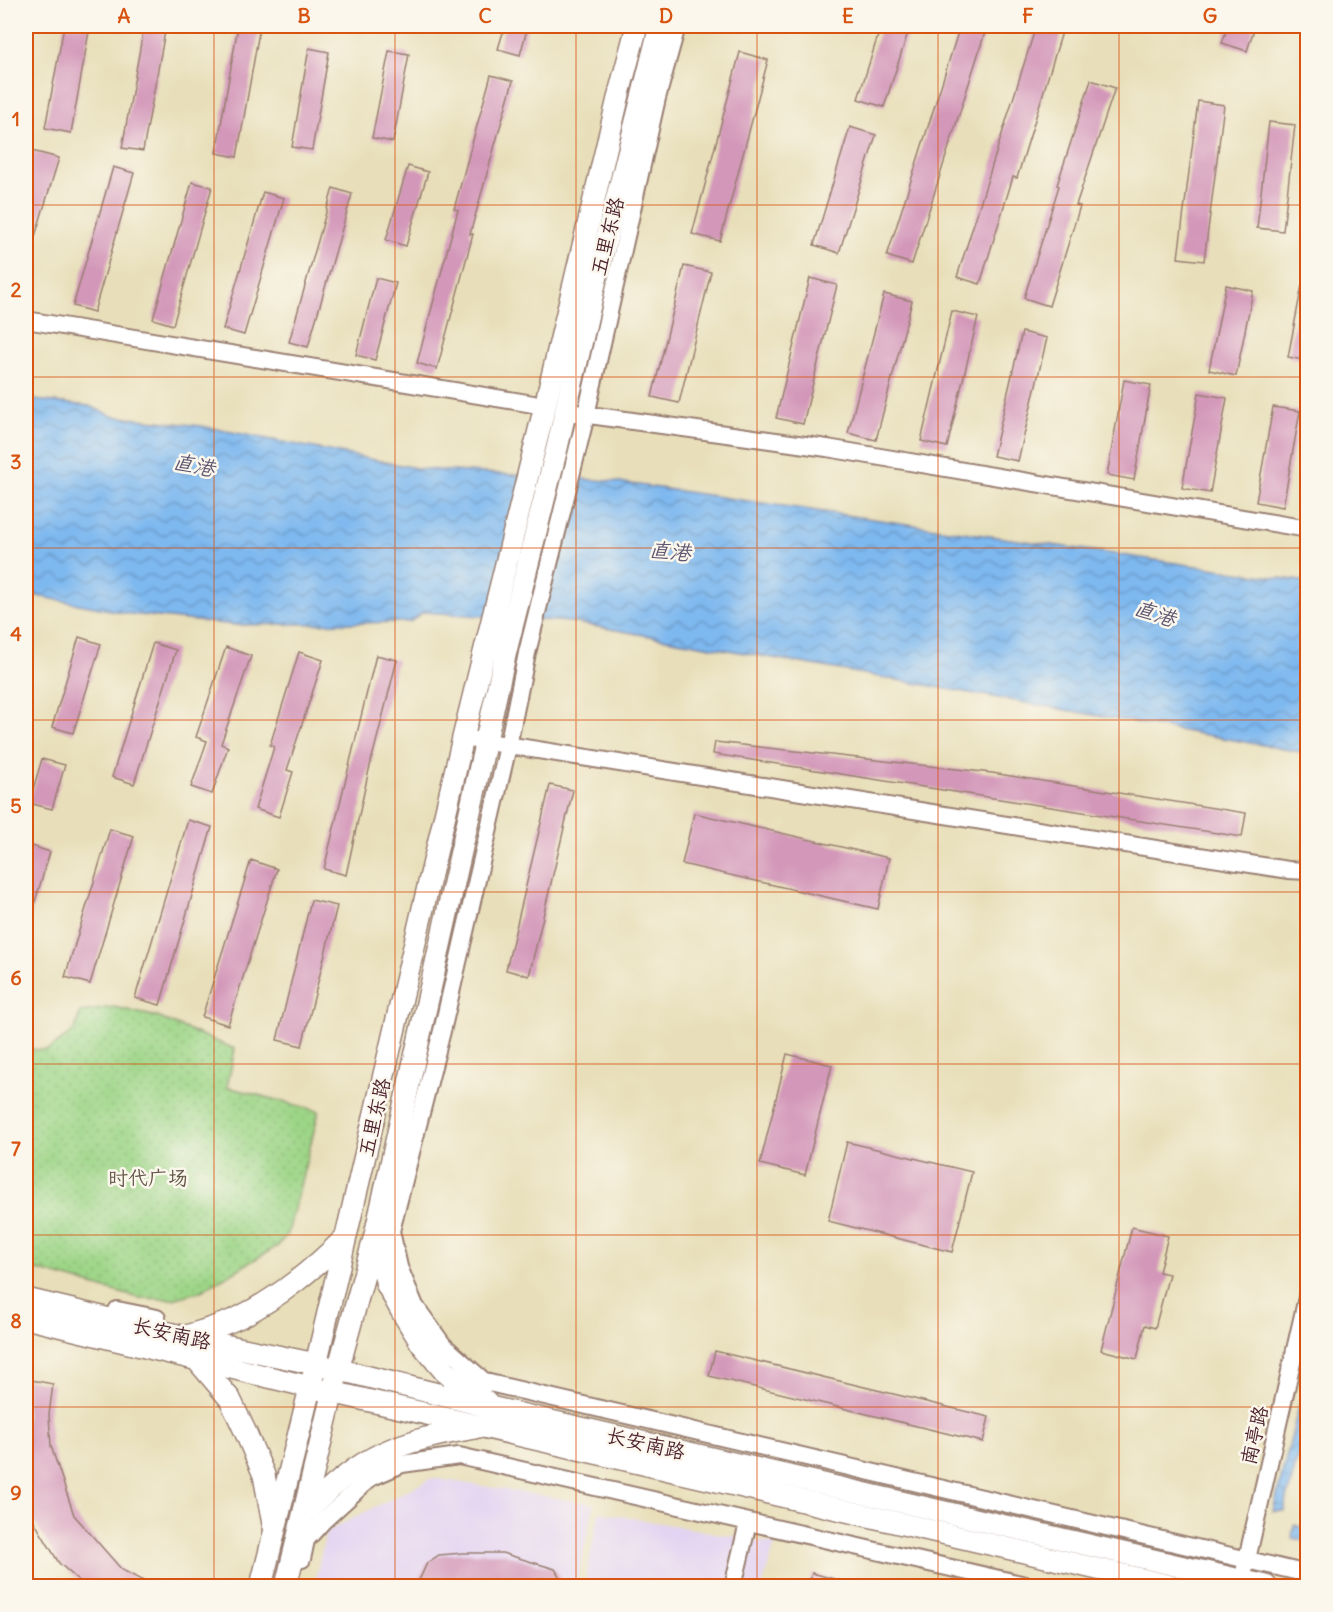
<svg xmlns="http://www.w3.org/2000/svg" width="1333" height="1612" font-family="Delius,'LXGW WenKai TC',sans-serif">
	<style>
		.built { fill: #e3d3f2 }
		.park { fill: url(#park-dots); stroke: #747a59; stroke-width: 1.5 }
		.water { fill: url(#water-waves); stroke: #646c8d; stroke-width: 1.5 }
		.building { fill: #d397b9 }
		.lines { fill: none; stroke-linecap: round; stroke-linejoin: round }
		.minor-casing { stroke: #997f72; stroke-width: 20 }
		.major-casing { stroke: #997f72; stroke-width: 24 }
		.minor { stroke: #fff; stroke-width: 16 }
		.major { stroke: #fff; stroke-width: 21 }
		.grid { fill: none; stroke: #d8530f; stroke-width: 1.5; stroke-opacity: 0.55 }
		.labels { text-anchor: middle; dominant-baseline: central; stroke-width: 5; stroke-linejoin: round; paint-order: stroke }
		.street-label { font-size: 20px; fill: #4a1f2b; stroke: #fbf7ec }
		.park-label { font-size: 20px; fill: #635647; stroke: #fbf7ec }
		.water-label { font-size: 21px; font-style: italic; fill: #5c5570; stroke: #fbf7ec }
		.neatline { fill: none; stroke: #d8530f; stroke-width: 2 }
		.grid-label { font-size: 20px; text-anchor: middle; font-weight: bold; fill: #d8530f }
	</style>
	<defs>
		<pattern id="park-dots" width="8" height="8" patternUnits="userSpaceOnUse" patternTransform="scale(1.5)"><rect width="8" height="8" fill="#9dd587"/><path d="M2 2h.1M6 6h.1" fill="none" stroke="#89b675" stroke-width="1.8" stroke-linecap="round"/></pattern>
		<pattern id="water-waves" width="16" height="10" patternUnits="userSpaceOnUse" patternTransform="scale(1.5)"><rect width="16" height="10" fill="#7db8ef"/><path d="M0 5q4-4 8 0t8 0" fill="none" stroke="#6895c2"/></pattern>
	</defs>
	<rect width="100%" height="100%" fill="#fbf7ec"/>
	<filter id="ink" filterUnits="userSpaceOnUse"><feTurbulence type="fractalNoise" baseFrequency=".0167" numOctaves="2"/><feDisplacementMap in="SourceGraphic" scale="12" xChannelSelector="R" yChannelSelector="G"/><feConvolveMatrix kernelMatrix="1 2 1 2 8 2 1 2 1" color-interpolation-filters="sRGB"/></filter>
	<filter id="wash" filterUnits="userSpaceOnUse"><feTurbulence type="fractalNoise" baseFrequency=".008" numOctaves="4" result="noise"/><feDisplacementMap in="SourceGraphic" scale="24" xChannelSelector="R" yChannelSelector="G"/><feGaussianBlur stdDeviation="1.35" result="paint"/><feColorMatrix in="noise" values="0 0 0 0 0 0 0 0 0 0 0 0 0 0 0 0 0 1.4 0 .05"/><feComposite in="paint" operator="in"/></filter>
	<g filter="url(#wash)">
		<rect width="100%" height="100%" fill="#e8dfba"/>
		<path class="built" d="M432 1478 594 1504 576 1586H314L326 1532Z
			M599 1512 775 1544 762 1586H584Z"/>
		<path class="park" d="M114 1007 157 1017 235 1049 227 1087 319 1111 288 1233 278 1246 201 1291 173 1299 139 1298 26 1267V1049L48 1050 75 1030 80 1012Z"/>
		<path class="water" d="M26 399 89 406 112 416 201 426 421 469 611 481 1307 582V753L571 622 423 612 410 622 235 625 131 614 26 594Z
			M1307 1373V1420L1284 1511H1273Z
			M1294 1525 1307 1529V1542L1292 1538Z"/>
		<g id="blocks">
			<path class="building" d="M64 26H90L71 133 45 128Z
				M144 26H166L143 151 122 148Z
				M238 26H260L237 157 216 153Z
				M505 26H528L520 55 498 49Z
				M881 26H910L884 107 858 99Z
				M960 26H987L912 264 887 256Z
				M1036 26H1043L1062 32 1017 178 1013 177 980 284 957 277Z
				M1228 26H1255L1247 51 1222 43Z
				M309 48 329 52 312 150 292 147Z
				M389 51 409 54 393 142 372 138Z
				M740 52 768 60 720 241 692 234Z
				M491 75 513 81 470 234H473L437 369 417 363 458 210 454 209Z
				M1091 80 1115 88 1076 205 1080 206 1049 306 1024 298 1059 186 1057 185Z
				M1198 101 1224 105 1204 261 1178 258Z
				M1269 122 1295 125 1283 231 1257 228Z
				M850 127 876 135 839 253 814 245Z
				M32 151 59 158 29 256H26V174Z
				M408 166 428 172 406 246 386 240Z
				M113 167 134 173 94 312 73 306Z
				M192 182 212 187 173 325 153 319Z
				M333 188 352 194 308 347 289 342Z
				M263 192 284 198 244 335 223 329Z
				M684 266 711 272 679 403 652 397Z
				M376 278 396 283 375 360 356 355Z
				M810 278 837 285 803 424 776 418Z
				M1226 285 1253 291 1236 376 1209 370Z
				M1302 285 1308 286V361L1288 357Z
				M884 294 912 301 876 440 848 433Z
				M952 311 978 317 947 447 921 441Z
				M1022 332 1047 338 1018 461 993 456Z
				M1124 380 1151 385 1134 480 1107 475Z
				M1199 393 1227 398 1210 493 1182 488Z
				M1273 407 1300 411 1283 507 1256 502Z
				M79 637 101 644 73 733 52 727Z
				M153 643 176 650 134 784 112 777Z
				M226 647 251 656 221 744 228 747 212 794 191 787 207 741 196 737Z
				M299 652 323 660 287 770 293 772 279 817 255 809 274 747 270 745Z
				M376 655 397 660 368 774 346 875 324 869Z
				M715 742 992 773 1246 813 1242 837 713 754Z
				M42 759 65 765 52 809 29 803Z
				M550 785 573 790 529 976 506 970Z
				M694 813 889 858 878 909 682 864Z
				M188 820 212 827 160 1005 135 998Z
				M110 829 134 836 90 984 65 977Z
				M26 844 50 852 28 925 26 924Z
				M251 860 277 869 228 1025 202 1017Z
				M311 900 337 906 302 1046 277 1040Z
				M787 1054 832 1065 805 1175 760 1164Z
				M847 1142 972 1172 952 1252 828 1221Z
				M1132 1227 1168 1236 1159 1272 1169 1274 1155 1328 1145 1325 1137 1359 1101 1350Z
				M715 1351 989 1417 983 1442 709 1376Z
				M26 1379 53 1384 49 1415 51 1446 74 1515 122 1570 155 1587H86L59 1563 26 1508Z
				M463 1553H502L555 1569 565 1587H416L427 1563 439 1555Z
				M812 1573 849 1583 848 1587H808Z"/>
		</g>
	</g>
	<g filter="url(#ink)">
		<use href="#blocks" fill-opacity="0" stroke="#997f72" stroke-width="1.5"/>
		<g class="lines">
			<defs>
				<path id="minor" d="M677 26 657 98 586 415 527 653 508 746 443 1027 391 1231 399 1267 415 1306 443 1345 485 1382 1308 1574
					M26 320 545 406
					M575 413 827 448 1308 529
					M463 738 1288 870 1308 871
					M117 1310 157 1318
					M302 1559 306 1540 324 1520 370 1478 402 1464 459 1456 1030 1586
					M1245 1568 1308 1293
					M733 1586 748 1523"/>
				<path id="major" d="M375 1236 387 1285 402 1312 421 1343 445 1372 486 1402
					M26 1299 185 1337 316 1364 494 1408 1266 1586
					M26 1318 310 1387 1171 1586
					M187 1336C205 1330 224 1325 240 1317 280 1297 313 1269 345 1238
					M196 1359 230 1399 245 1431 264 1475 273 1524
					M306 1513C361 1453 397 1442 475 1428
					M261 1586 316 1364 463 738 545 406 620 90 637 26
					M286 1586 338 1370 375 1235 506 651 557 448 594 288 660 26"/>
			</defs>
			<use href="#minor" class="minor-casing"/>
			<use href="#major" class="major-casing"/>
			<use href="#minor" class="minor"/>
			<use href="#major" class="major"/>
		</g>
	</g>
	<path class="grid" d="M214 26V1586M395 26V1586M576 26V1586M757 26V1586M938 26V1586M1119 26V1586M26 205H1308M26 377H1308M26 548H1308M26 720H1308M26 892H1308M26 1064H1308M26 1235H1308M26 1407H1308"/>
	<g class="labels">
		<g class="street-label">
			<text transform="translate(607 236) rotate(-76)">五里东路</text>
			<text transform="translate(374 1117) rotate(-77)">五里东路</text>
			<text transform="translate(172 1333) rotate(13)">长安南路</text>
			<text transform="translate(1254 1435) rotate(-77)">南亭路</text>
			<text transform="translate(646 1443) rotate(13)">长安南路</text>
		</g>
		<g class="park-label">
			<text x="148" y="1177">时代广场</text>
		</g>
		<g class="water-label">
			<text transform="translate(194 465) rotate(11)">直港</text>
			<text transform="translate(670 551) rotate(5)">直港</text>
			<text transform="translate(1155 613) rotate(18)">直港</text>
		</g>
	</g>
	<rect width="1333" height="1612" fill="none" stroke="#fbf7ec" stroke-width="66"/>
	<rect x="33" y="33" width="1267" height="1546" class="neatline"/>
	<g class="grid-label">
		<text x="124" y="23">A</text>
		<text x="304" y="23">B</text>
		<text x="485" y="23">C</text>
		<text x="666" y="23">D</text>
		<text x="848" y="23">E</text>
		<text x="1028" y="23">F</text>
		<text x="1210" y="23">G</text>
		<text x="16" y="126">1</text>
		<text x="16" y="297">2</text>
		<text x="16" y="469">3</text>
		<text x="16" y="641">4</text>
		<text x="16" y="813">5</text>
		<text x="16" y="985">6</text>
		<text x="16" y="1156">7</text>
		<text x="16" y="1328">8</text>
		<text x="16" y="1500">9</text>
	</g>
</svg>
